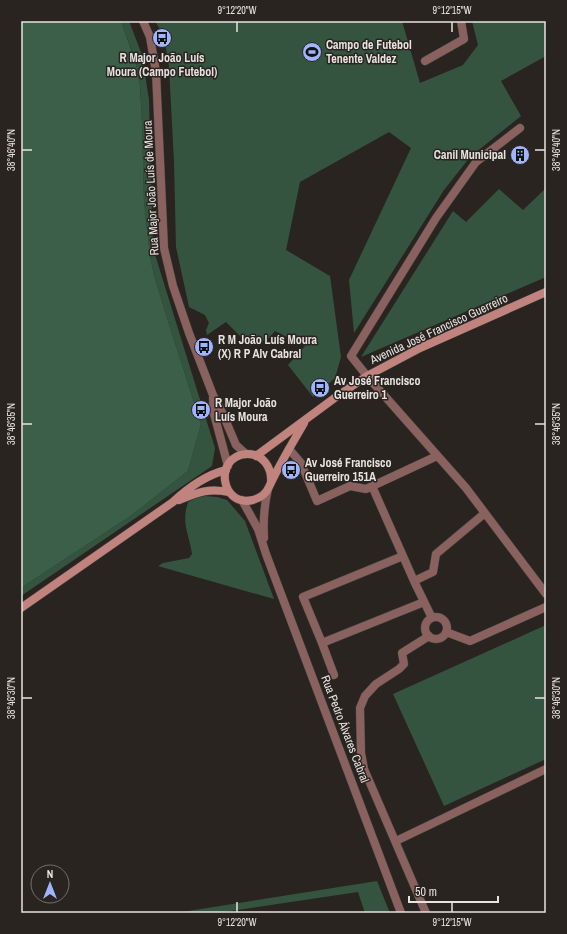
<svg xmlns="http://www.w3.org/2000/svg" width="567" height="934" font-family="'Archivo Narrow',sans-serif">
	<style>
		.green { fill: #355440 }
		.forest { fill: #3c5f49 }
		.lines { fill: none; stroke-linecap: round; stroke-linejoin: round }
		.minor-casing { stroke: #433f3b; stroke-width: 9 }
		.tertiary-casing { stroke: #433f3b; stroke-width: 9 }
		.secondary-casing { stroke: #433f3b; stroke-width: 9 }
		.minor { stroke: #89615e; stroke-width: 8 }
		.tertiary { stroke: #89615e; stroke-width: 8 }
		.secondary { stroke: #c1837e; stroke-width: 8 }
		.ticks { fill: none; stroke: #e6e3e0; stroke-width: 1.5 }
		.labels { text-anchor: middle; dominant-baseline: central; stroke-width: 3; stroke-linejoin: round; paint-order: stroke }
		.poi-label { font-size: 12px; font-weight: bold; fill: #e6e3e0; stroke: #292420; text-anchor: start }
		.street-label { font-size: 12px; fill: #e6e3e0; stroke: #292420 }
		.neatline { fill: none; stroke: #e6e3e0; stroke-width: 1.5 }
		.ticks-label { font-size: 10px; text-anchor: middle; fill: #e6e3e0 }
	</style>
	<rect width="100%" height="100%" fill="#292420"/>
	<path class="green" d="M121 21H129L142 55 149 100 153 248 215 448 212 466 21 596V588L132 515 188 471 201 424 167 318 154 275 150 256 144 202 142 123 140 86 136 62Z
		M155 21H402L420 83 463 65 478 45 472 21H546V56L501 81 521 116 470 157 444 190 354 333 349 280 411 148 389 132 300 182 286 250 330 276 341 357 335 378 313 397 288 365 305 346 275 331 267 340 249 345 226 322 207 335 206 330 209 323 205 315 189 307 176 247 174 162 169 67 164 36Z
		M546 188V277L361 357 453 211 466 222 499 189 523 210Z
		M205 496 217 497 227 500 245 521 274 599 158 566 163 563 189 558 192 554C189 533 181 524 188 502L196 498Z
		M546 625V759L444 806 393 694Z
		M377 881 390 913H365L358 892 217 913H176Z"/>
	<path class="forest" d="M21 21H121L136 63 140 86 142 123 144 202 150 256 154 275 167 318 201 424 188 471 132 515 21 588Z"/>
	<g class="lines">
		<defs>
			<path id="minor" d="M425 61 464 39 461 21
				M520 128 476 162 436 218 351 356 367 376 466 488 546 594
				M289 449 301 463 317 501 350 486 366 489 437 456
				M372 486 414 581 432 618
				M403 556 303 597 322 643 424 602
				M414 581 433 572 436 554 485 513
				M425 628a11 11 0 1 1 22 0a11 11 0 1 1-22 0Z
				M446 632 470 641 546 607
				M322 643 334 675
				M396 841 546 769
				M426 913 364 769 361 753 360 708 365 696 376 684 399 669 404 664 402 653 429 636"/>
			<path id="tertiary" d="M143 21 150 37 156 72 164 248 173 286 189 333 213 395 222 412 236 445 246 454
				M213 398 214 414 228 466
				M242 500 258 529 266 554 401 913
				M264 538C263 520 264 506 268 489"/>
			<path id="secondary" d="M256 456 336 397 367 376 420 348 546 292
				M271 482C272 468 263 453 246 454 213 457 221 508 253 500 260 498 266 494 269 487 279 465 292 444 304 423
				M179 500C199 492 208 488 229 492
				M21 608 173 502C188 488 206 475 226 470"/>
		</defs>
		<use href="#minor" class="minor-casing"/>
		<use href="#tertiary" class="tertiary-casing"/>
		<use href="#secondary" class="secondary-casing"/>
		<use href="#minor" class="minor"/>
		<use href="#tertiary" class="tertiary"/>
		<use href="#secondary" class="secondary"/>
	</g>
	<path class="ticks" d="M237 22V32M452 22V32M22 150H32M535 150H545M22 424H32M535 424H545M22 698H32M535 698H545M237 902V912M452 902V912"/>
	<defs>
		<symbol id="bus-disc" viewBox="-11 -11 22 22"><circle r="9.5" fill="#a0b3fd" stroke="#292420"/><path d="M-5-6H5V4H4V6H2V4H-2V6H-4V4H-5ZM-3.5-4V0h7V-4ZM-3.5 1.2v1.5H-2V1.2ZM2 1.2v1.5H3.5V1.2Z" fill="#111"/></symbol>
		<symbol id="stadium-disc" viewBox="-11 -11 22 22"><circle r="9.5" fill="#a0b3fd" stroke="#292420"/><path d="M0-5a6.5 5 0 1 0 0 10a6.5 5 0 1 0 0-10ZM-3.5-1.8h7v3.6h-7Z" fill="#111"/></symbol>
		<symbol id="building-disc" viewBox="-11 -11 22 22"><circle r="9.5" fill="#a0b3fd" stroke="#292420"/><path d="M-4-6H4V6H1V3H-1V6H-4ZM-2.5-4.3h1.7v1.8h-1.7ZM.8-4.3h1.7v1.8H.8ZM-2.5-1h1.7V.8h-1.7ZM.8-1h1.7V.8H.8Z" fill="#111"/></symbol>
	</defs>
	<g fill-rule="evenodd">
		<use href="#bus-disc" x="151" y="27" width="22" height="22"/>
		<use href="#stadium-disc" x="301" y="41" width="22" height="22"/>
		<use href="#building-disc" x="509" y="144" width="22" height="22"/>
		<use href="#bus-disc" x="193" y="336" width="22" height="22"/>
		<use href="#bus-disc" x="309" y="377" width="22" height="22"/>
		<use href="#bus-disc" x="190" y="399" width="22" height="22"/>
		<use href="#bus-disc" x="280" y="459" width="22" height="22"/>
	</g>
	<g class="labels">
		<g class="poi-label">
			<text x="326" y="45">Campo de Futebol<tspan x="326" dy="14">Tenente Valdez</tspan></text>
			<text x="162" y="58" text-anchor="middle">R Major João Luís<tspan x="162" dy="14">Moura (Campo Futebol)</tspan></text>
			<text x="506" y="155" text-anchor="end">Canil Municipal</text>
			<text x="218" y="340">R M João Luís Moura<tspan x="218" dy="14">(X) R P Alv Cabral</tspan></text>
			<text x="334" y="381">Av José Francisco<tspan x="334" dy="14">Guerreiro 1</tspan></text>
			<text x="215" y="403">R Major João<tspan x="215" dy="14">Luís Moura</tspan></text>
			<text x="305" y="463">Av José Francisco<tspan x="305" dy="14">Guerreiro 151A</tspan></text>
		</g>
		<g class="street-label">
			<text transform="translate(151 188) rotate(-93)">Rua Major João Luís de Moura</text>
			<text transform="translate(439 329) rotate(-25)">Avenida José Francisco Guerreiro</text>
			<text transform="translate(345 729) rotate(69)">Rua Pedro Álvares Cabral</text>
		</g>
	</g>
	<rect width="567" height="934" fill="none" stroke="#292420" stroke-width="44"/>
	<g transform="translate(50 884)"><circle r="19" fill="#292420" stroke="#75706d"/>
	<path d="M0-3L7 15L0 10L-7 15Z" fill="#a0b3fd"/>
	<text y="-6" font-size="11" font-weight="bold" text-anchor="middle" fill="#e6e3e0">N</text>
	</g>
	<path d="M409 896v6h89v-6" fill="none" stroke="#e6e3e0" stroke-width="2"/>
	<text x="415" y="896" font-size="12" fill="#e6e3e0" stroke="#292420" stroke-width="3" paint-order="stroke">50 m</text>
	<rect x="22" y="22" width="523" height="890" class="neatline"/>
	<g class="ticks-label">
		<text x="237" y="14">9°12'20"W</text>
		<text x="452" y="14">9°12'15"W</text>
		<text transform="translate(11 150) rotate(-90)" y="4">38°46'40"N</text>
		<text transform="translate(556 150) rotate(-90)" y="4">38°46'40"N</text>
		<text transform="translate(11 424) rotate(-90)" y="4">38°46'35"N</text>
		<text transform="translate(556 424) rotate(-90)" y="4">38°46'35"N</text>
		<text transform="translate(11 698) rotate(-90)" y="4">38°46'30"N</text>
		<text transform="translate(556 698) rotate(-90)" y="4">38°46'30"N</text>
		<text x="237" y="926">9°12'20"W</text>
		<text x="452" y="926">9°12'15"W</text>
	</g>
</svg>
